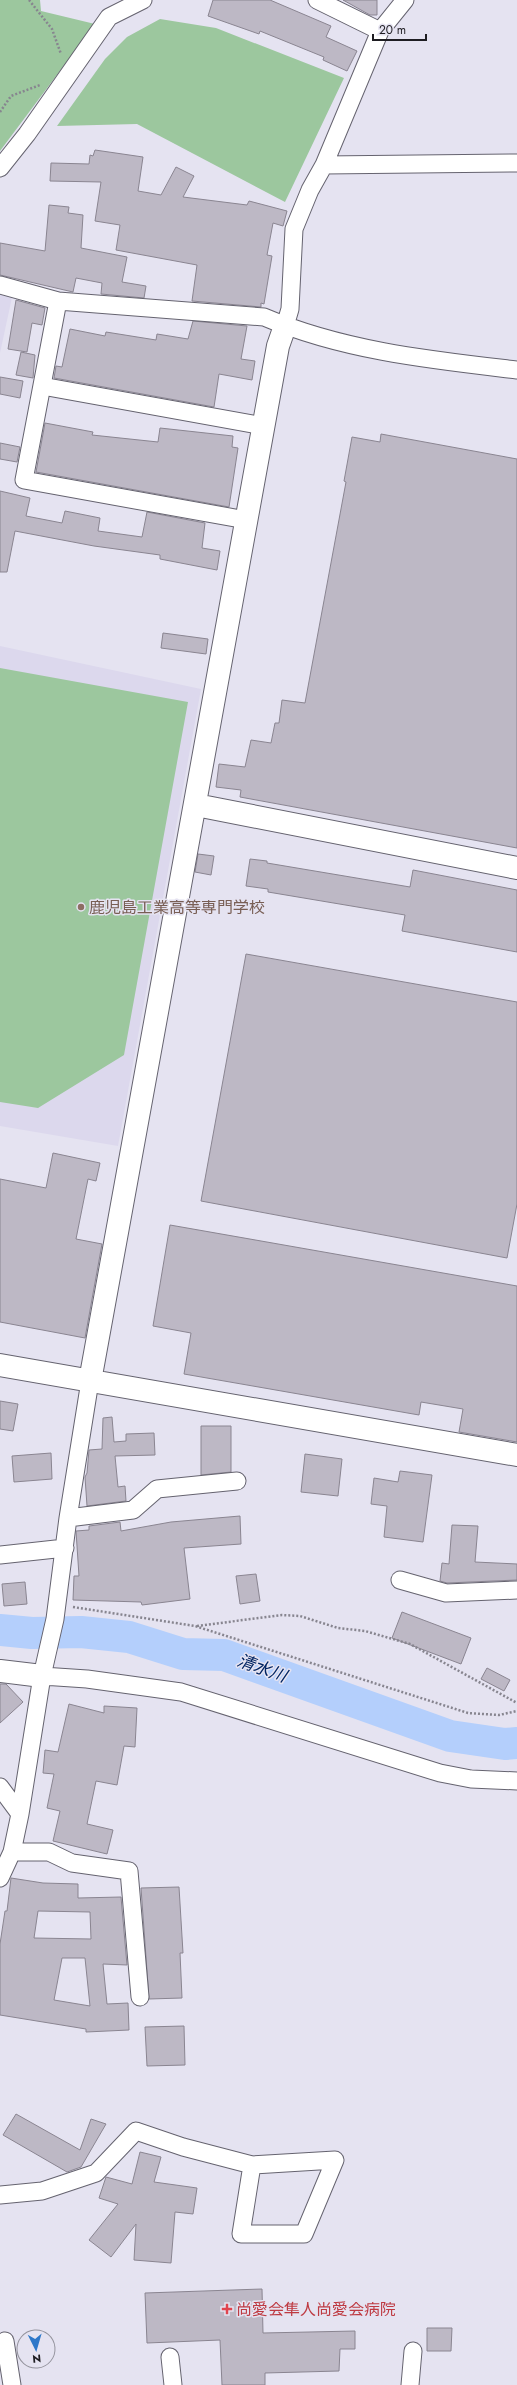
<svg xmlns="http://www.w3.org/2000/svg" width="517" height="2385" font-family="Jost,'Noto Sans JP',sans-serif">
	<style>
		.built { fill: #dcd8ed }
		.green { fill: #9cc79e }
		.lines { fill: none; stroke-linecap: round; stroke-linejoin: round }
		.river { stroke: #b4cffc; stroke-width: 32 }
		.building { fill: #bdb8c5; stroke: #8a8591; fill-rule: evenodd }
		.street-casing { stroke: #65636f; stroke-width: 19 }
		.secondary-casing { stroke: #65636f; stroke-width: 24 }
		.path { stroke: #87858f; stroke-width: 2.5; stroke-dasharray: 2 2; stroke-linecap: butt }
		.street { stroke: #fff; stroke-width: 17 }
		.secondary { stroke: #fff; stroke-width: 22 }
		.education-dot { fill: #8d6e63; stroke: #e5e3f1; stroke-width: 1.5 }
		.health-dot { fill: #e0444e; stroke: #e5e3f1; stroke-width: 1.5 }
		.labels { text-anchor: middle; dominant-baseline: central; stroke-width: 3; stroke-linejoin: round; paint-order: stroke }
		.education-label { font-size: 16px; fill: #785e54; stroke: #e5e3f1; text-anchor: start }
		.health-label { font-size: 16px; fill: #be3a42; stroke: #e5e3f1; text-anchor: start }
		.water-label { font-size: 17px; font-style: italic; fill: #002462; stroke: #e5e3f1 }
	</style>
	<rect width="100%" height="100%" fill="#e5e3f1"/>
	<path class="built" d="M0 285 14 288 0 353Z
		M0 646 201 689 118 1146 0 1126Z"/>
	<path class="green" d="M0 0H40L41 11 95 24 0 151Z
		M160 19 216 28 344 78 285 202 137 124 57 126 105 59 127 37Z
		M0 668 188 702 124 1055 38 1108 0 1102Z"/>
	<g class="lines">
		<path class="river" d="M0 1630 32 1633 81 1632 129 1637 183 1654 224 1655 450 1736 505 1744 517 1743"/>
	</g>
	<path class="building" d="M213 0H270L331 26 326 37 357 51 347 71 323 60 324 57 260 31 259 34 208 16Z
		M343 0H377V15H370Z
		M95 150 143 157 138 191 161 195 176 167 194 176 183 197 247 205 249 201 287 211 283 226 273 223 267 255 272 256 264 304 261 303V307L192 301 197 265 116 250 120 225 95 221 101 182 50 181 51 163 89 164 90 155 93 156Z
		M49 205 69 207 68 213 83 215 81 248 127 257 122 282 146 286 144 298 101 294 102 283 76 278 73 292 0 275V243L45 251Z
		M16 300 45 308 42 325 32 323 27 352 8 349Z
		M193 321 247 326 241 359 255 361 252 380 219 374 214 407 54 378 56 366 62 367 70 329 105 336 106 332 156 340 157 334 188 339Z
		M21 352 35 355 33 378 16 375Z
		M0 377 23 381 20 398 0 394Z
		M45 423 93 432 92 435 158 442 160 428 233 436 232 447 238 448 229 507 36 472Z
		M381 434 517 459V848L240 797 241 790 216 787 219 764 245 767 251 740 271 743 275 723H279L282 700 305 703 346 482 344 481 352 437 380 442Z
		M0 443 20 447 17 462 0 459Z
		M0 491 30 498 26 516 62 523 65 511 100 518 98 531 142 537 147 512 205 523 202 548 220 551 217 570 160 559V555L94 546 15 531 7 572H0Z
		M163 633 208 639 206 654 161 648Z
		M198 854 214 856 211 875 195 872Z
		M250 859 267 861V863L410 887 413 870 517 890V952L402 931 405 915 268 892V889L246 886Z
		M246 954 517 1002V1204L507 1258 201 1201Z
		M53 1153 100 1163 96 1181 88 1179 76 1239 102 1244 85 1338 0 1322V1179L46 1188Z
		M170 1225 517 1286V1442L459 1432 463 1409 421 1402 419 1415 184 1374 191 1333 153 1326Z
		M0 1401 18 1404 13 1431 0 1429Z
		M112 1417 114 1442 126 1441V1434L154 1433 155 1455 115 1456 118 1487 125 1486 126 1501 87 1506 85 1477 87 1473 89 1450 102 1449 103 1418Z
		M201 1426H231V1472L201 1475Z
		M51 1453 52 1479 14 1482 12 1456Z
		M305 1454 342 1459 338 1496 301 1492Z
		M400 1471 432 1475 423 1542 384 1537 387 1506 371 1504 374 1478 398 1482Z
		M240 1516 241 1544 184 1548 190 1599 142 1605 141 1602 73 1600 74 1576H79L76 1531 89 1530V1526L120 1522 121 1531 171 1522Z
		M452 1525 478 1526 475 1562 517 1564V1580L447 1583 440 1581 442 1563 449 1564Z
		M256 1574 260 1601 240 1604 236 1576Z
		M25 1582 27 1604 4 1606 2 1584Z
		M402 1612 471 1638 461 1664 392 1638Z
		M487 1668 510 1680 504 1691 481 1679Z
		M0 1684H6L23 1702 0 1723Z
		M69 1704 104 1713V1706L137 1708 135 1747 124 1746 117 1785 96 1781 87 1824 113 1830 107 1854 53 1841 60 1811 47 1808 54 1774 43 1773 45 1750 58 1752Z
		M11 1878 43 1883 78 1884V1898L121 1897 127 1965 103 1964 107 2004 128 2003 129 2030 86 2032V2029L0 2015V1944L5 1911H7ZM38 1911 90 1912 91 1939 34 1938ZM62 1958H85L90 2006 54 2000Z
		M179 1887 183 1953H180L182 1998 149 1999 141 1888Z
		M184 2026 185 2065 147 2066 145 2027Z
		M16 2114 80 2150 91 2119 106 2124 81 2167 67 2172 3 2135Z
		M140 2152 161 2157 154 2182 197 2188 193 2214 175 2212 171 2263 134 2260 136 2224 111 2257 89 2240 118 2204 99 2198 106 2177 132 2184Z
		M262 2289 263 2333 355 2331V2349H340L339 2371 265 2373V2385H222L220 2340 147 2343 145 2293Z
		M427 2328H452L451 2351H427Z"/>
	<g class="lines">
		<defs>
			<path id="street" d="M317 0 380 31
				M324 165 517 163
				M0 168 27 134 109 17 143 0
				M0 285 58 301 264 317C344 351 431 360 517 370
				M58 301 24 480 246 520
				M285 326 290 309 294 229 310 190 324 165 380 31 405 0
				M42 386 264 426
				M68 1518 133 1510 157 1489 237 1481
				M0 1555 65 1548
				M400 1580 446 1593 517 1590
				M42 1676 87 1679 181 1692 440 1773 471 1779 517 1781
				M0 1787 20 1814
				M12 1852H49L72 1863 129 1871 140 1997
				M0 1878 12 1852 20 1814 42 1676 55 1619 68 1518 90 1381
				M0 2195 42 2191 96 2173 136 2131 183 2147 252 2165 335 2160 304 2234H241L252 2165
				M5 2341 12 2385
				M170 2357 173 2385
				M410 2385 413 2351"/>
			<path id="secondary" d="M196 805 517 868
				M0 1365 517 1455
				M90 1381 278 346 285 326
				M0 1671 42 1676"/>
		</defs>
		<use href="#street" class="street-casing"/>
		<use href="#secondary" class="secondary-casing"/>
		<path class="path" d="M29 0 52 29 61 54
			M0 112 11 96 40 85
			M73 1607 195 1626 468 1713 499 1715 517 1711
			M197 1626 282 1615 300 1616 338 1628 365 1631 410 1644 517 1703"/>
		<use href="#street" class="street"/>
		<use href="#secondary" class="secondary"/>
	</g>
	<circle class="education-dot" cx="81" cy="907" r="4"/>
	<path class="health-dot" d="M225 2303h4v4h4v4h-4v4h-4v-4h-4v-4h4z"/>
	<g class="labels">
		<g class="education-label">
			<text x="89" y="907">鹿児島工業高等専門学校</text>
		</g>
		<g class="health-label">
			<text x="236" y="2309">尚愛会隼人尚愛会病院</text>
		</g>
		<g class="water-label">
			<text transform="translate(262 1668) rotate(20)">清水川</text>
		</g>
	</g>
	<g transform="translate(36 2349) rotate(175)"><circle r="19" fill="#e5e3f1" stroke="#95949e"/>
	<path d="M0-3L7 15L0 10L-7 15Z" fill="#2e78c9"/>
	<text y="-6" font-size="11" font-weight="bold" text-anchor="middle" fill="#1e1d22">N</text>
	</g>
	<path d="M373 34v6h53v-6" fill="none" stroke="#1e1d22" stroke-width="2"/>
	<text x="379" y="34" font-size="12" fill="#1e1d22" stroke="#e5e3f1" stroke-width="3" paint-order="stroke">20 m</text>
</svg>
